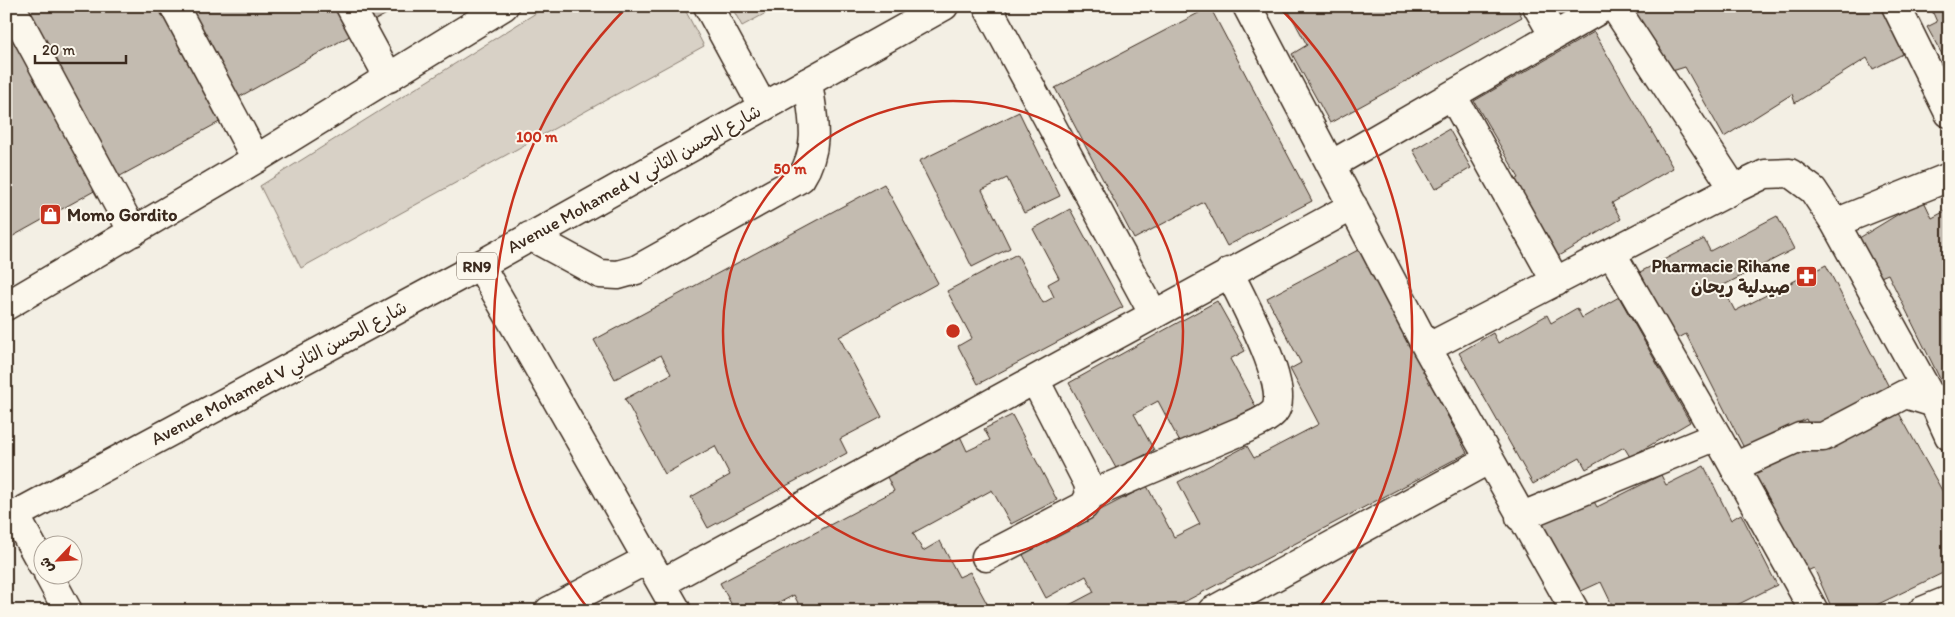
<svg xmlns="http://www.w3.org/2000/svg" width="1955" height="617" font-family="Itim,'Playpen Sans Arabic',sans-serif">
	<style>
		.green { fill: #d8d1c6; stroke: #8a7e72 }
		.building { fill: #c3bbb0; stroke: #3b2a1e }
		.lines { fill: none; stroke-linecap: round; stroke-linejoin: round }
		.minor-casing { stroke: #3b2a1e; stroke-width: 31 }
		.major-casing { stroke: #3b2a1e; stroke-width: 31 }
		.minor { stroke: #fbf7ec; stroke-width: 28 }
		.major { stroke: #fbf7ec; stroke-width: 28 }
		.ring { fill: none; stroke: #c8321e; stroke-width: 2.5 }
		.labels { text-anchor: middle; dominant-baseline: central; stroke-width: 4; stroke-linejoin: round; paint-order: stroke }
		.shield { fill: #fbf7ec; stroke: #75685c; stroke-width: 1 }
		.shield-label { font-size: 16px; font-weight: bold; fill: #3b2a1e }
		.street-label { font-size: 18px; fill: #3b2a1e; stroke: #fbf7ec }
		.poi-label { font-size: 18px; font-weight: bold; fill: #3b2a1e; stroke: #fbf7ec; text-anchor: start }
		.centre { fill: #c8321e; stroke: #fbf7ec; stroke-width: 2.5 }
		.ring-label { font-size: 15px; text-anchor: middle; font-weight: bold; fill: #c8321e; stroke: #fbf7ec; stroke-width: 4; stroke-linejoin: round; paint-order: stroke }
	</style>
	<rect width="100%" height="100%" fill="#f3efe4"/>
	<filter id="ink" filterUnits="userSpaceOnUse"><feTurbulence type="fractalNoise" baseFrequency=".02" numOctaves="2"/><feDisplacementMap in="SourceGraphic" scale="10" xChannelSelector="R" yChannelSelector="G"/><feConvolveMatrix kernelMatrix="1 2 1 2 8 2 1 2 1" color-interpolation-filters="sRGB"/></filter>
	<g filter="url(#ink)">
		<path class="green" d="M547 6H683L704 46 301 268 260 186Z
			M731 6H779L742 26Z"/>
		<path class="building" d="M16 6H164L225 119 111 181Z
			M189 6H343L357 32 239 97Z
			M364 6H401L372 22Z
			M1286 6H1516L1522 17 1330 123 1292 54 1307 45Z
			M1556 6H1574L1560 14Z
			M1637 6H1890L1915 48 1873 69 1867 58 1795 103 1792 94 1724 137 1685 67 1669 72 1632 9Z
			M1930 6H1949V67L1927 27 1937 22Z
			M1210 7 1312 201 1227 246 1204 202 1134 239 1055 88Z
			M6 28 96 190 6 240Z
			M1594 32 1673 168 1612 203 1621 219 1553 259 1509 184 1519 178 1474 101Z
			M1019 112 1060 196 1024 213 1007 178 982 190 1010 248 972 267 919 161Z
			M1449 129 1471 168 1435 189 1413 150Z
			M884 184 938 283 839 337 882 417 840 439 847 453 708 528 691 497 730 475 715 446 665 474 625 399 671 374 661 355 615 379 594 340Z
			M1923 199 1932 218 1949 209V381L1943 385 1888 274 1876 279 1856 240Z
			M1070 209 1123 307 978 384 958 346 972 338 947 291 1017 254 1043 303 1054 297 1048 284 1059 278 1033 229Z
			M1777 216 1794 249 1722 286 1735 311 1826 265 1891 391 1812 432 1806 419 1745 450 1686 334 1675 340 1640 272 1704 239 1710 251Z
			M1360 249 1467 453 1167 611H1058L1094 592 1086 576 1046 598 1021 551 1147 486 1174 537 1200 524 1178 482 1247 446 1254 458 1319 424 1290 369 1301 363 1267 298Z
			M1619 297 1690 422 1630 457 1624 447 1586 469 1580 458 1533 484 1459 353 1493 333 1498 343 1547 315 1551 323 1577 308 1582 318Z
			M1217 301 1245 351 1230 359 1256 407 1183 448 1158 401 1134 414 1154 450 1117 470 1069 383Z
			M1895 406 1949 503V570L1864 611H1833L1814 568 1805 572 1748 473Z
			M1012 415 1057 500 1011 524 992 490 913 533 923 551 940 541 959 577 970 572 991 611H802L794 595 764 611H735L720 583 894 491 886 475 960 436 967 451 990 440 984 429Z
			M1704 466 1731 520 1741 514 1777 585 1725 611H1716L1713 605 1703 611H1615L1601 582 1577 593 1540 519 1590 494 1597 507 1661 475 1666 485Z"/>
		<g class="lines">
			<defs>
				<path id="minor" d="M11 6 133 232
					M174 6 256 159
					M350 6 389 78
					M708 6 763 107
					M987 6 1153 313
					M1247 6 1427 348 1575 611
					M1537 6 1554 36
					M1614 6 1734 189
					M1896 6 1949 113
					M1452 95 1556 282
					M1331 165 1606 6
					M1835 223 1949 177
					M530 236 600 274 618 275 636 270 801 178C821 147 813 117 808 82
					M1612 254 1717 436 1814 611
					M480 265 677 611
					M6 306 256 159 504 6
					M1427 348 1734 189 1765 174 1790 173 1813 190 1835 223 1934 403 1949 436
					M1734 467 1800 437H1823L1905 394 1934 403 1943 399
					M1090 495 1241 431C1252 425 1266 421 1274 412 1293 390 1240 296 1229 272
					M15 515 42 564
					M1520 517 1717 436
					M986 557 1084 506 1090 495 1088 483 1035 380
					M48 574 68 611
					M662 583 1353 206
					M549 611 648 559
					M1212 611 1488 460
					M1922 611 1949 600"/>
				<path id="major" d="M6 520 480 265 944 6"/>
			</defs>
			<use href="#minor" class="minor-casing"/>
			<use href="#major" class="major-casing"/>
			<use href="#minor" class="minor"/>
			<use href="#major" class="major"/>
		</g>
	</g>
	<g class="ring">
		<circle cx="953" cy="331" r="230"/>
		<path d="M589 610A459 459 0 0 1 628 6M1278 6A459 459 0 0 1 1317 610"/>
	</g>
	<defs>
		<symbol id="shop-square" viewBox="-11 -11 22 22"><rect x="-9" y="-9" width="18" height="18" rx="4" fill="#c8321e" stroke="#fbf7ec"/><path d="M-5-2.5h2.3a2.7 3.5 0 0 1 5.4 0H5L5.5 6h-11ZM-1.5-2.5h3a1.5 2.3 0 0 0-3 0Z" fill="#fff"/></symbol>
		<symbol id="pharmacy-square" viewBox="-11 -11 22 22"><rect x="-9" y="-9" width="18" height="18" rx="4" fill="#c8321e" stroke="#fbf7ec"/><path d="M-2-6h4v4h4v4h-4v4h-4v-4h-4v-4h4Z" fill="#fff"/></symbol>
	</defs>
	<g fill-rule="evenodd">
		<use href="#shop-square" x="38" y="202" width="25" height="25"/>
		<use href="#pharmacy-square" x="1794" y="264" width="25" height="25"/>
	</g>
	<g class="labels">
		<rect class="shield" x="457" y="252.5" width="40" height="27" rx="4"/>
		<g class="shield-label">
			<text x="477" y="266">RN9</text>
		</g>
		<g class="street-label">
			<text transform="translate(634 179) rotate(-29)">Avenue Mohamed V شارع الحسن الثاني</text>
			<text transform="translate(279 373) rotate(-28)">Avenue Mohamed V شارع الحسن الثاني</text>
		</g>
		<g class="poi-label">
			<text x="67" y="215">Momo Gordito</text>
			<text x="1790" y="266" text-anchor="end">Pharmacie Rihane<tspan x="1790" dy="21">صيدلية ريحان</tspan></text>
		</g>
	</g>
	<circle cx="953" cy="331" r="8" class="centre"/>
	<g class="ring-label">
		<text x="537" y="142">100 m</text>
		<text x="790" y="174">50 m</text>
	</g>
	<rect width="1955" height="617" fill="none" stroke="#fbf7ec" stroke-width="25"/>
	<rect x="12" y="12" width="1930" height="592" fill="none" stroke="#3b2a1e" stroke-width="2" filter="url(#ink)"/>
	<g transform="translate(58 560) rotate(245)"><circle r="24" fill="#fbf7ec" stroke="#aea59a"/>
	<path d="M0-4L9 19L0 12L-9 19Z" fill="#c8321e"/>
	<text y="-8" font-size="14" font-weight="bold" text-anchor="middle" fill="#3b2a1e">ش</text>
	</g>
	<path d="M35 55v8h91v-8" fill="none" stroke="#3b2a1e" stroke-width="2.5"/>
	<text x="42" y="55" font-size="15" fill="#3b2a1e" stroke="#fbf7ec" stroke-width="4" paint-order="stroke">20 m</text>
</svg>
